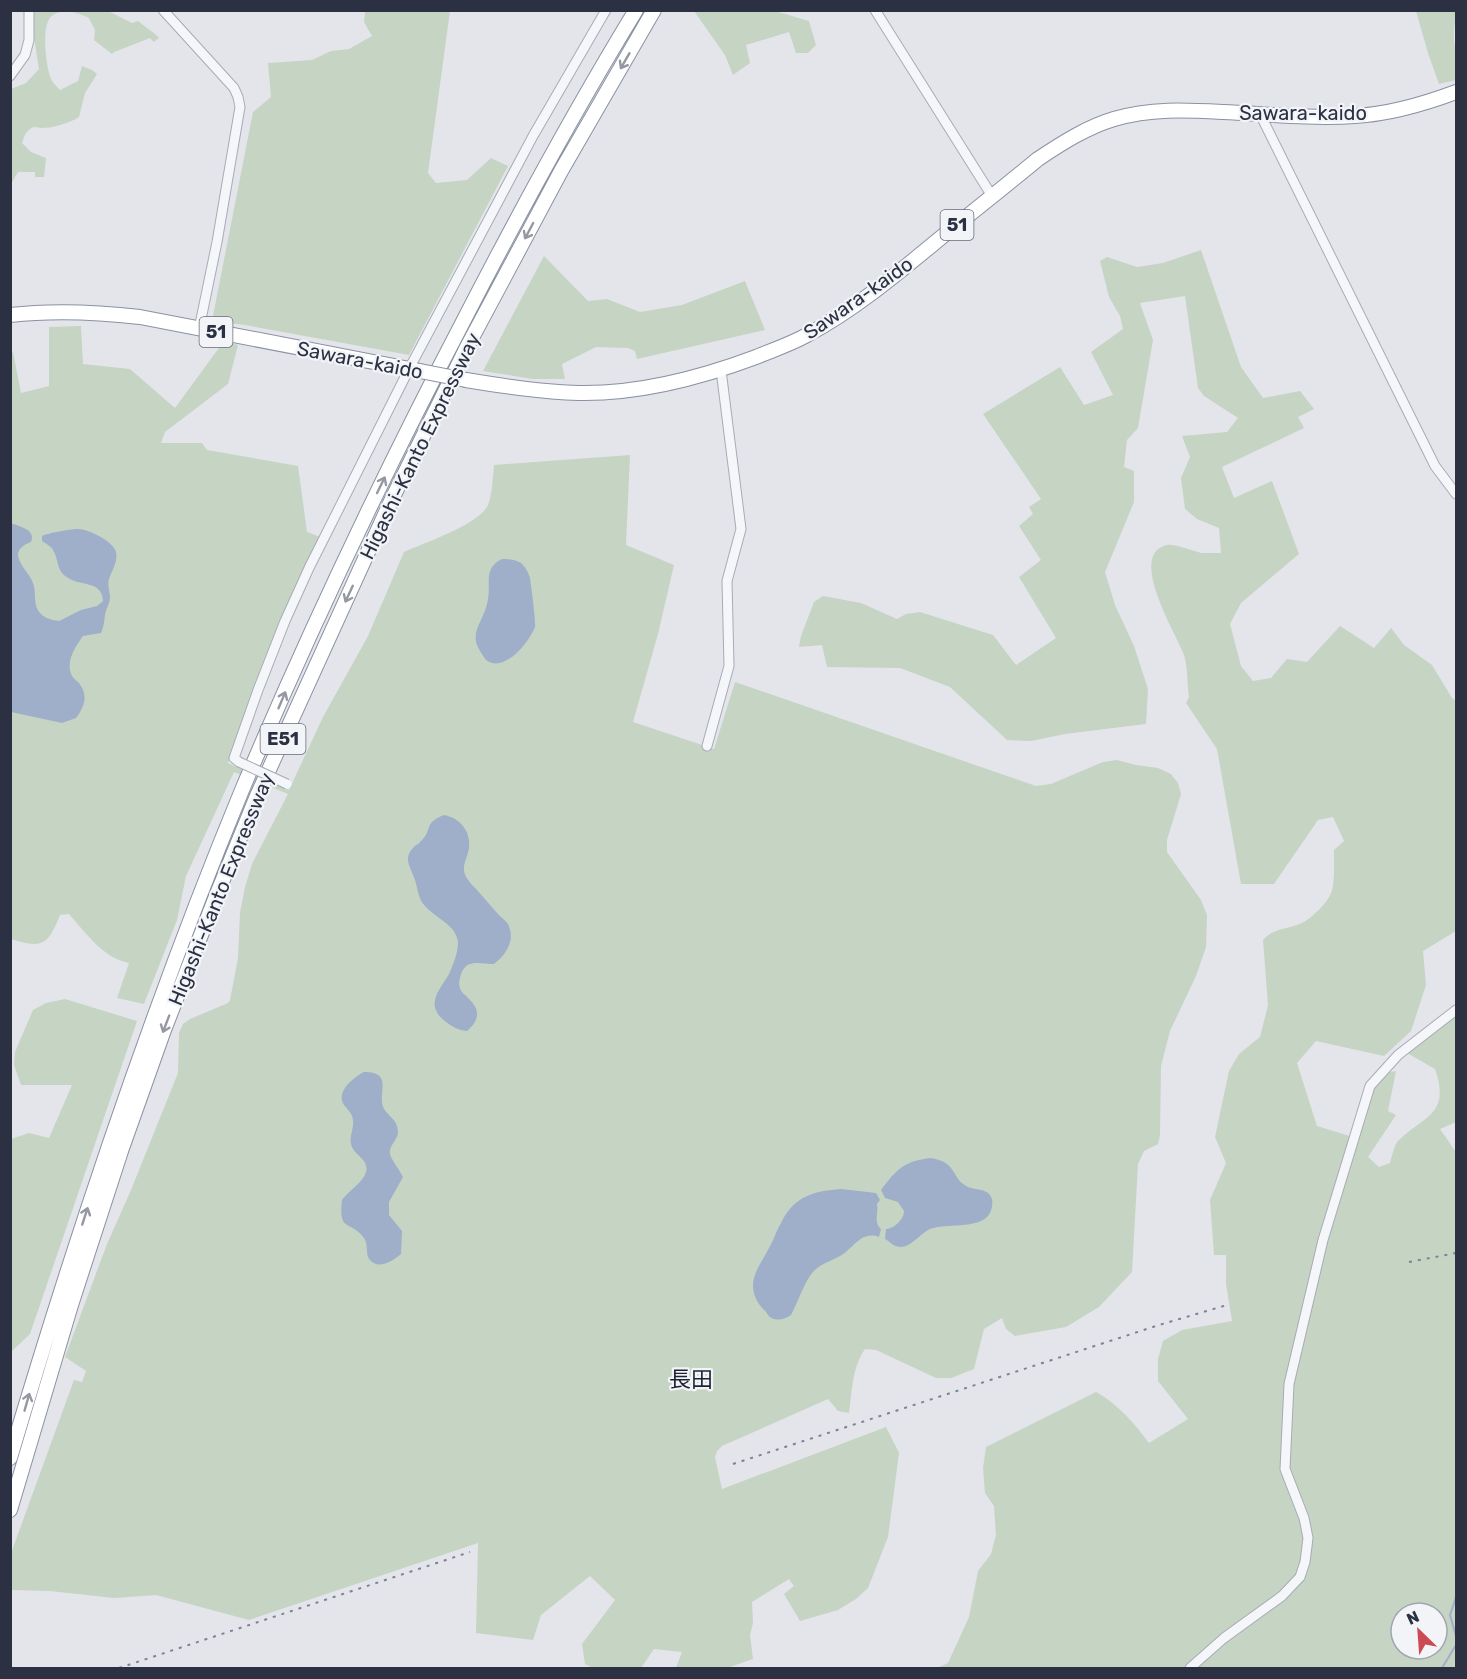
<svg xmlns="http://www.w3.org/2000/svg" width="1467" height="1679" font-family="Rubik,'Noto Sans JP',sans-serif">
	<style>
		.green { fill: #c6d4c4; fill-rule: evenodd }
		.water { fill: #9fafc9 }
		.lines { fill: none; stroke-linecap: round; stroke-linejoin: round }
		.stream { stroke: #9fafc9; stroke-width: 2 }
		.minor-casing { stroke: #a8abb5; stroke-width: 11 }
		.highway-casing { stroke: #8a91a1; stroke-width: 16 }
		.minor { stroke: #f5f6f9; stroke-width: 9 }
		.highway { stroke: #fff; stroke-width: 14 }
		.rail { stroke: #7c8394; stroke-width: 2; stroke-dasharray: 3 6; stroke-linecap: butt }
		.minor-bridge-casing { stroke: #a8abb5; stroke-width: 11; stroke-linecap: butt }
		.highway-bridge-casing { stroke: #8a91a1; stroke-width: 16; stroke-linecap: butt }
		.minor-bridge { stroke: #f5f6f9; stroke-width: 9 }
		.highway-bridge { stroke: #fff; stroke-width: 14 }
		.oneway { stroke: #9598a0 }
		.labels { text-anchor: middle; dominant-baseline: central; stroke-width: 4.5; stroke-linejoin: round; paint-order: stroke }
		.shield { fill: #f2f4f8; stroke: #676c79; stroke-width: 1.5 }
		.shield-label { font-size: 18px; font-weight: bold; fill: #2b3142 }
		.street-label { font-size: 20px; fill: #2b3142; stroke: #f2f4f8 }
		.quarter-label { font-size: 22px; fill: #1d2233; stroke: #f2f4f8 }
	</style>
	<rect width="100%" height="100%" fill="#e3e5eb"/>
	<path class="green" d="M33 11H108L132 23 138 21 155 34 159 38 154 42 150 38 114 52 112 54 94 40 95 30 89 18C78 13 65 8 53 15 40 22 46 67 51 79 53 83 57 87 60 90L78 81 82 66 92 70 97 74 85 93 79 117C70 123 53 128 42 128 37 128 34 125 29 130 25 133 24 138 22 143L31 152 46 158 44 177H35V172H18L11 184V89L26 83 39 69 34 37Z
		M365 11H450L428 173 436 183 467 180 491 158 508 166 409 355 245 325 212 321 253 112 271 97 268 63 312 60 331 51 349 49 372 36 364 22Z
		M694 11H775L809 21 816 45 808 53H796L789 32 746 45 750 63 733 75 725 55Z
		M1416 11H1456C1456 20 1453 30 1454 40 1456 54 1457 67 1456 80L1439 84 1428 53Z
		M1201 250 1241 367 1263 398 1300 391 1314 409 1298 417 1304 428 1222 467 1234 498 1272 481 1299 554 1241 603 1230 624 1241 666 1253 681 1271 678 1287 659 1307 662 1340 626 1374 648 1391 628 1404 645 1432 665 1452 698 1456 701V931L1423 951 1426 985 1411 1031 1384 1056 1316 1041 1297 1063 1317 1126 1356 1138 1374 1086 1386 1073 1396 1071 1388 1111 1396 1115 1368 1157 1379 1167 1390 1163C1392 1156 1394 1146 1398 1141 1424 1115 1451 1115 1435 1069L1407 1053 1456 1015V1122L1440 1129 1456 1152V1668H937L948 1663 969 1617 978 1571 991 1554 996 1535 994 1506 985 1493 983 1468 986 1447 1096 1392C1118 1404 1134 1423 1149 1443L1188 1419 1158 1381V1359L1163 1341 1182 1330 1232 1321 1226 1284V1255H1214L1210 1200 1226 1163 1215 1137 1229 1071 1239 1054 1260 1037 1268 1005 1263 940C1275 927 1287 930 1302 923 1311 919 1328 902 1331 893 1335 885 1334 860 1334 850L1344 841 1333 817 1318 820 1274 884H1241L1217 749 1186 703 1189 697C1187 684 1188 668 1184 655 1177 635 1126 554 1167 545 1172 543 1194 551 1202 553 1208 553 1215 553 1221 553L1219 528 1197 519 1185 509 1181 478 1190 457 1182 436 1227 432 1238 418 1204 396 1198 388 1185 296 1140 303 1153 340 1138 428 1127 440 1124 467 1134 471V502L1105 572 1115 605 1134 646 1148 689 1146 724 1065 734 1031 741 1007 740 950 687 900 668 827 667 822 645 799 647 801 636 814 602 823 596 861 603 897 619 906 614 920 612 993 635 1016 665 1056 638 1019 577 1041 560 1019 526 1033 514 1029 507 1041 499 983 414 1060 367 1084 405 1113 395 1091 352 1123 329 1120 316 1109 297 1100 261 1107 257 1137 267 1163 263ZM1401 1613H1437V1649H1401Z
		M544 256 588 301 607 299 640 312 682 305 745 281 765 330 637 359 635 351 628 348 596 347 562 364 565 379H533L483 371Z
		M81 326 83 364 130 369 175 408 224 341 238 345 228 384 165 432 161 443H202L207 450 298 466 307 532 320 537 267 655 228 763 289 790 323 717 368 636 404 552C426 542 475 526 487 507 492 499 493 476 494 465L630 455 626 545 674 565 658 634 633 722 714 749 735 682 1036 786 1051 784 1103 762 1117 760 1136 765 1158 768 1171 774 1178 783 1181 794 1167 840V852L1201 900 1207 915 1206 947 1196 976 1170 1031 1161 1066 1160 1135 1158 1144 1144 1151 1138 1164 1132 1272 1099 1307 1066 1327 1015 1336 1006 1329 1002 1318 984 1329 974 1369 951 1378H936L876 1350 865 1349C852 1368 852 1391 849 1413L838 1411 828 1399 722 1446 717 1451 715 1457 722 1489 886 1427 899 1453 888 1537 868 1588 856 1599 838 1610 800 1621 784 1594 794 1586 789 1579 752 1602 753 1623 750 1635 753 1659 727 1668H676L682 1652 654 1649 641 1668H593L585 1664 582 1644 615 1600 590 1576 541 1615 533 1640 476 1633 478 1543 249 1620 156 1595 114 1598 50 1591 11 1590 10 1556 74 1380 82 1382 86 1371 65 1357 107 1244 131 1190 178 1073 179 1033 183 1024 190 1019 228 1003 230 1000 238 958 240 913 245 887 252 864 288 794 234 772 186 876 177 920 144 1004 117 998 129 963C103 958 86 933 69 914L60 915C48 945 43 949 11 939V353L13 352 21 393 49 386V327Z
		M65 999 137 1021 30 1334 11 1352V1139L29 1133 49 1138 72 1085H21L14 1065 15 1052 33 1010 46 1003Z"/>
	<path class="water" d="M11 523C20 527 36 529 31 542 26 544 19 547 18 554 18 564 30 574 33 583 37 594 32 605 41 614 46 619 53 620 59 621L81 610 97 606 103 601C102 581 83 586 70 579 55 571 60 562 53 550 51 546 46 544 42 541V536C48 533 70 529 78 529 89 529 114 542 116 552 118 562 112 570 109 579 107 585 110 591 110 597 110 603 106 609 105 615 104 622 104 626 101 633L83 636C75 647 65 662 72 676 74 679 77 681 79 683 89 696 84 707 76 718L62 723 11 712Z
		M502 559C509 559 519 560 523 565 526 568 529 574 530 578 531 585 536 622 535 627 529 642 509 667 492 663 486 661 485 659 482 654 466 632 485 622 488 599 491 583 483 568 502 559Z
		M444 815C460 818 471 831 469 848 468 856 463 863 464 871 465 878 472 885 477 890 484 898 491 906 498 914 501 917 506 921 508 924 516 940 506 955 494 964 480 964 467 958 461 974 460 978 458 984 460 988 461 993 466 995 469 999 481 1010 479 1021 467 1031 458 1030 453 1027 446 1022 424 1005 439 991 449 974 453 965 458 953 458 943 457 925 435 918 425 906 418 899 418 889 415 880 411 868 402 858 414 847 417 844 418 845 421 841 433 830 423 823 444 815Z
		M364 1072C395 1072 376 1094 384 1109 389 1117 398 1120 398 1132 398 1141 386 1147 391 1157 394 1163 400 1171 403 1177L389 1202V1215L402 1231 401 1254C393 1261 376 1272 368 1257 366 1251 368 1244 364 1238 351 1219 338 1234 342 1200 348 1191 363 1183 366 1172 369 1161 358 1157 353 1149 347 1139 354 1131 353 1121 353 1114 348 1110 344 1105 335 1092 354 1077 364 1072Z
		M931 1158C958 1163 950 1176 966 1186 973 1190 981 1188 988 1193 992 1197 993 1200 992 1206 989 1233 946 1221 928 1230 919 1235 908 1251 896 1246 892 1245 889 1241 885 1239L886 1229C894 1229 904 1219 904 1211L898 1202 885 1198 881 1190C897 1169 904 1161 931 1158Z
		M841 1189 876 1193 880 1200 877 1204C879 1213 873 1222 881 1229L879 1237C861 1230 853 1249 840 1256 829 1262 820 1264 812 1273 803 1285 798 1302 791 1315 785 1319 777 1322 770 1317 768 1316 767 1312 764 1310 758 1304 753 1295 753 1286 753 1272 763 1260 769 1248 774 1240 776 1231 781 1223 794 1196 814 1191 841 1189Z"/>
	<g class="lines">
		<path class="stream" d="M1456 1597 1450 1615 1456 1636
			M1442 1668 1456 1645"/>
		<defs>
			<path id="minor" d="M163 10 234 88 238 97 240 107 217 242 199 329
				M875 10 992 196
				M10 76 25 55 29 40V10
				M1260 114 1435 466 1456 494
				M707 746 729 666 727 581 741 529 721 370
				M239 762 234 758 258 690 285 621 309 568 409 369 533 136 606 10
				M1190 1668 1224 1638 1282 1596 1300 1577 1305 1562 1308 1538 1304 1518 1285 1469 1289 1384 1323 1240 1370 1086 1398 1055 1456 1010"/>
			<path id="highway" d="M10 315C53 310 97 312 140 317L420 371
				M466 380C503 386 541 392 579 393 639 394 700 378 756 357 773 350 791 344 807 335 852 311 892 278 932 245 967 216 1003 188 1038 159 1062 143 1087 127 1114 119 1150 108 1186 110 1223 112 1266 114 1311 119 1355 116 1390 114 1424 104 1456 92
				M10 1458C77 1232 152 1008 242 790 310 629 385 471 466 316 519 213 575 110 636 10
				M10 1510 71 1305 121 1151 164 1030 215 899 257 796 392 499 466 349 561 171 654 10"/>
		</defs>
		<use href="#minor" class="minor-casing"/>
		<use href="#highway" class="highway-casing"/>
		<use href="#minor" class="minor"/>
		<use href="#highway" class="highway"/>
		<path class="rail" d="M1409 1262 1456 1253
			M733 1464 1159 1325 1227 1305
			M119 1668 470 1552"/>
		<defs>
			<path id="minor-bridge" d="M239 762 287 784"/>
			<path id="highway-bridge" d="M420 371 466 380"/>
		</defs>
		<use href="#minor-bridge" class="minor-bridge-casing"/>
		<use href="#highway-bridge" class="highway-bridge-casing"/>
		<use href="#minor-bridge" class="minor-bridge"/>
		<use href="#highway-bridge" class="highway-bridge"/>
	</g>
	<defs><path id="oneway-shaft" d="M-6 0H5M1.5-3L5.5 0L1.5 3" fill="none" stroke-width="1.6" stroke-linecap="round" stroke-linejoin="round" transform="scale(1.5)"/></defs>
	<g class="oneway">
		<use href="#oneway-shaft" transform="translate(625 61) rotate(120)"/>
		<use href="#oneway-shaft" transform="translate(529 231) rotate(118)"/>
		<use href="#oneway-shaft" transform="translate(381 485) rotate(-64)"/>
		<use href="#oneway-shaft" transform="translate(349 594) rotate(115)"/>
		<use href="#oneway-shaft" transform="translate(282 700) rotate(-67)"/>
		<use href="#oneway-shaft" transform="translate(166 1024) rotate(111)"/>
		<use href="#oneway-shaft" transform="translate(85 1216) rotate(-72)"/>
		<use href="#oneway-shaft" transform="translate(27 1402) rotate(-74)"/>
	</g>
	<g class="labels">
		<g class="shield">
			<rect x="940.5" y="210" width="33" height="30" rx="4.5"/>
			<rect x="199.5" y="317" width="33" height="30" rx="4.5"/>
			<rect x="260.5" y="724" width="45" height="30" rx="4.5"/>
		</g>
		<g class="shield-label">
			<text x="957" y="225">51</text>
			<text x="216" y="332">51</text>
			<text x="283" y="739">E51</text>
		</g>
		<g class="street-label">
			<text x="1303" y="113">Sawara-kaido</text>
			<text transform="translate(858 298) rotate(-35)">Sawara-kaido</text>
			<text transform="translate(360 360) rotate(11)">Sawara-kaido</text>
			<text transform="translate(420 446) rotate(-64)">Higashi-Kanto Expressway</text>
			<text transform="translate(221 889) rotate(-68)">Higashi-Kanto Expressway</text>
		</g>
		<g class="quarter-label">
			<text x="691" y="1379">長田</text>
		</g>
	</g>
	<rect width="1467" height="1679" fill="none" stroke="#2b3142" stroke-width="24"/>
	<g transform="translate(1419 1631) rotate(335)"><circle r="28" fill="#f2f4f8" stroke="#a2a6af" stroke-width="1.5"/>
	<path d="M0-4.5L10 22L0 15L-10 22Z" fill="#cc4b52"/>
	<text y="-9" font-size="16" font-weight="bold" text-anchor="middle" fill="#2b3142">N</text>
	</g>
</svg>
